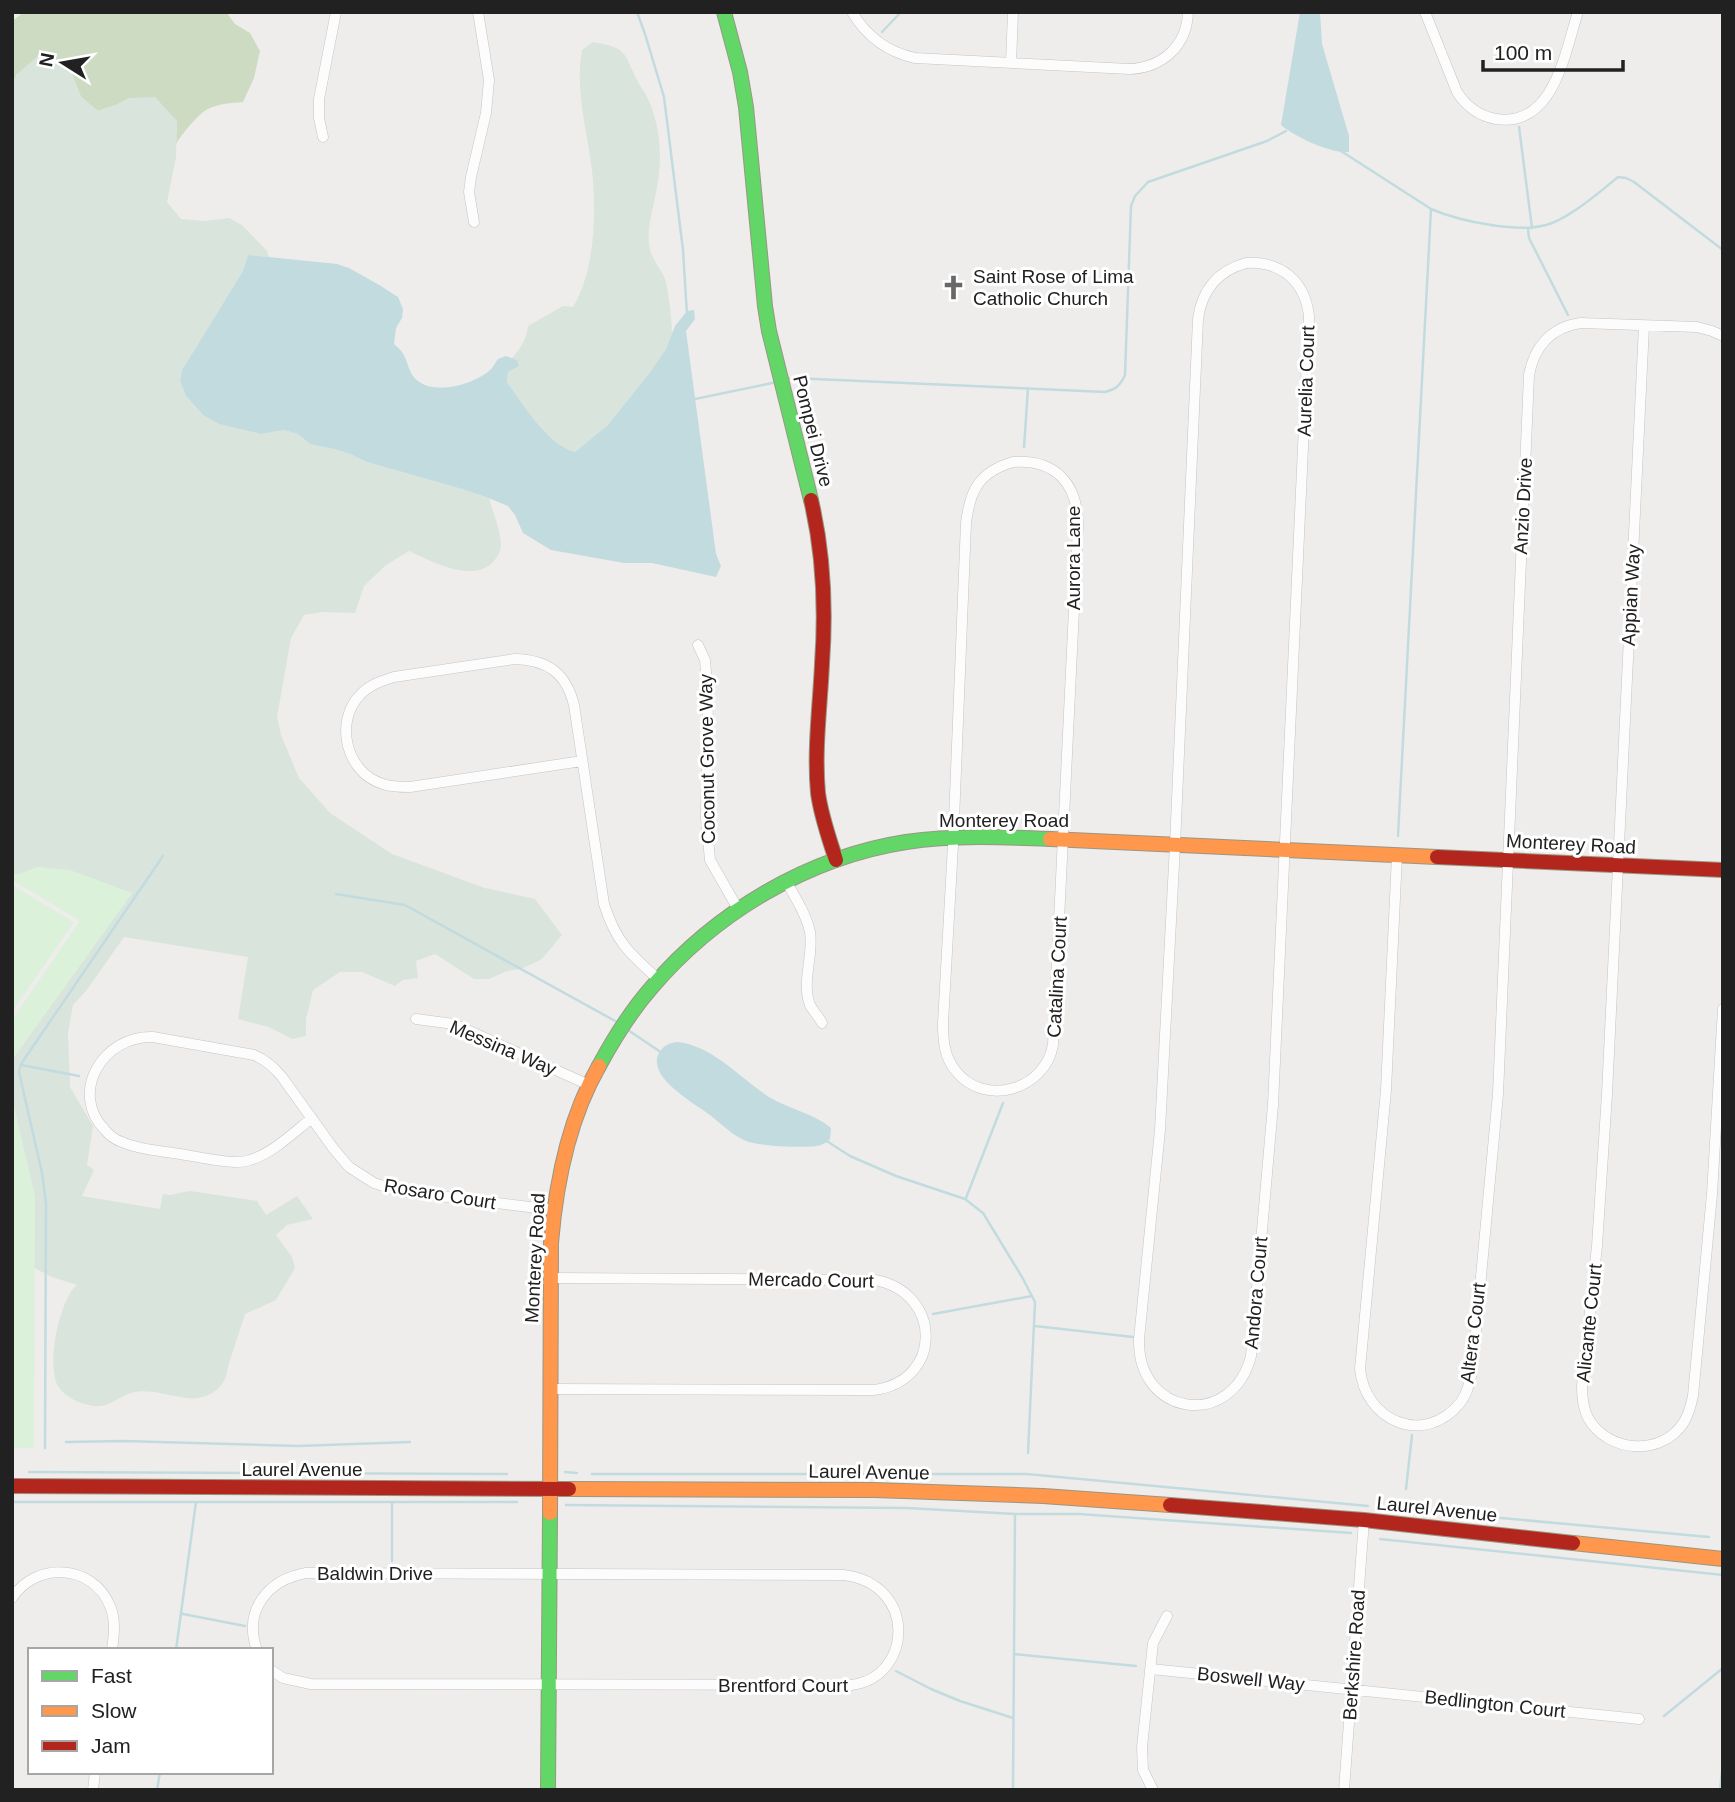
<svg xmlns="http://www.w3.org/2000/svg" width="1735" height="1802" font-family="Helvetica,sans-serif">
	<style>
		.forest { fill: #cddbc2 }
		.wetland { fill: #d9e4dd }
		.park { fill: #dbf1d9 }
		.water { fill: #c2dbdf }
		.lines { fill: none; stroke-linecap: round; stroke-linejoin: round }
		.stream { stroke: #c2dbdf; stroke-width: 2.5 }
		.street-casing { stroke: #c5c4c3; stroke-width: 11 }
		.fast-casing { stroke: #989784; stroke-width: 16 }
		.slow-casing { stroke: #989784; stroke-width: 16 }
		.jam-casing { stroke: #989784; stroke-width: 16 }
		.street { stroke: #fdfcfc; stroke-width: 10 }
		.fast { stroke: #63d668; stroke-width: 14 }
		.slow { stroke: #ff974d; stroke-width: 14 }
		.jam { stroke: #b3261e; stroke-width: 14 }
		.labels { text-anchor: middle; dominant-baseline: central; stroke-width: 6; stroke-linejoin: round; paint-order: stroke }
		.poi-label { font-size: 19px; fill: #212121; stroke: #fff; text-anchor: start }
		.street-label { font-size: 19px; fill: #212121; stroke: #fff }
	</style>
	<rect width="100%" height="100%" fill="#efedeb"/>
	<path class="forest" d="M24 12H226L235 24 250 33 260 51 254 78 243 102C231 103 218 104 208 109 198 114 181 135 176 144L177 121 130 98 116 105 98 111 81 97 71 72 17 74 12 84V21Z"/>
	<path class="wetland" d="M593 42C627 48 623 51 637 80 639 85 643 89 645 93 660 120 663 157 657 187 654 206 647 225 649 244 650 259 662 268 666 282 668 289 673 328 672 335 667 355 624 409 608 425 598 435 585 443 575 452 548 445 523 404 507 382L508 372 517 360 512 358C521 348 526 340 528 326L563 306 573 307C596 269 597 207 591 163 586 126 575 88 582 50Z
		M39 55 56 60 71 72 81 97 98 111 116 105 130 98 155 97 177 121 176 157 167 202 181 219 205 221 229 218 242 225 267 251 269 257 248 255 243 271 182 370 180 381 186 396 203 415 219 424 261 434 284 430 298 434 310 444 338 450 350 454 367 462 462 489 489 498C493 513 501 531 501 546 500 554 497 558 491 564 469 582 431 561 409 551L386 565 364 586 355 613 323 612 304 615 291 638 277 717 281 735 299 778 330 813 392 854 485 888 535 899 562 935 542 959 521 969 507 971 489 979H474L435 954 416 961 418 978 403 980 395 986 362 972H340L313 990 306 1019V1036L292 1039 269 1027 238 1019 248 957 124 937 86 991 73 1005 68 1033 70 1087 93 1126 87 1165 94 1170 82 1196 160 1209 163 1194 170 1195 190 1191 257 1201 266 1215 297 1196 313 1219 287 1225 276 1235 292 1257 295 1268 276 1300 245 1314C240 1329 235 1345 230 1360 228 1366 227 1375 224 1381 216 1394 202 1400 187 1398 170 1396 151 1389 134 1392 120 1395 110 1408 94 1406 81 1404 65 1398 58 1386 46 1367 59 1299 77 1285L52 1277 34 1268 35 1197 12 1099V1060L132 893 38 867 19 874H12V84L17 74Z"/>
	<path class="park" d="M38 867 70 870 132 893 12 1060V1020L79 922 77 919 12 880V874H19Z
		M12 885 74 922 12 1012Z
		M12 1099 35 1197 34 1448H12Z"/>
	<path class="water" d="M1300 12H1320L1322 44 1349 136V152C1329 153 1297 138 1281 125Z
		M248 255 337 264 349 268 381 286 398 297 403 309 402 318 396 328 394 344C397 347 400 349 402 352 407 359 408 369 413 376 429 398 476 385 492 368 493 367 497 360 498 359L506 356 517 360 519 366 508 372 507 382C523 404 548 445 575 452L608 425 649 374 666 349 675 326 687 311 694 310 695 319 686 331 716 554 721 566 716 577 652 563H624L551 550 523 533 515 515 508 506 486 497 462 489 367 462 350 454 338 450 310 444 298 434 284 430 261 434 219 424 203 415 186 396 180 381 182 370 243 271Z
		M677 1042C712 1045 740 1078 769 1097 789 1109 813 1113 831 1128L830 1139C828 1141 824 1144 821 1145 809 1149 758 1146 746 1141 735 1137 720 1123 710 1115 694 1103 646 1077 659 1053 664 1045 669 1043 677 1042Z"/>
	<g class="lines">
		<path class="stream" d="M637 12 645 34 664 97 683 250 687 315
			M882 32 901 12
			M1519 127 1532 228
			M1341 151 1431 209C1459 221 1523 235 1552 223 1573 215 1600 192 1618 177L1626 178 1634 182 1723 250
			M1528 229 1529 238 1568 315
			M787 379 792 378 1105 392C1116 389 1120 386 1125 375L1131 206 1135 196 1148 182 1267 141 1286 131
			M695 399 777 382
			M1024 447 1028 388
			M1398 836 1431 209
			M336 894 405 905 617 1022
			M625 1028 662 1053
			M21 1065 79 1076
			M825 1140 850 1156 896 1176 965 1199 983 1213 1022 1277 1035 1302 1028 1453
			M966 1198 1003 1103
			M933 1314 1032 1296
			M1035 1326 1133 1337
			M66 1442 124 1441 298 1446 410 1442
			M45 1448 46 1203 42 1173 19 1072 21 1064 163 856
			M29 1472 507 1474
			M565 1472 577 1473
			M592 1474H1027L1368 1506
			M1406 1489 1412 1435
			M12 1502H517
			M566 1505 907 1508 1015 1514H1079L1351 1533
			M1391 1508 1709 1537
			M1380 1539 1723 1575
			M392 1561V1502
			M183 1614 245 1626
			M176 1650 196 1502
			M1014 1654 1136 1666
			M896 1671 931 1689 960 1701 1013 1718
			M1664 1716 1723 1668
			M157 1790 160 1772
			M1013 1790 1015 1514
			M1720 1790 1723 1763"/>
		<defs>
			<path id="street" d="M852 12C867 37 887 52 915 58L1129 69C1162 68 1187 46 1188 12
				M1425 12 1457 92C1466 106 1479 116 1496 119 1554 128 1565 52 1578 12
				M1011 63 1013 12
				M323 137 319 118V99L336 12
				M474 222 469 192 471 177 486 113 489 80 478 12
				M1246 263C1281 261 1305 281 1309 316L1273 1105 1251 1356C1232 1430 1137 1417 1139 1339L1160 1130 1175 845 1198 319C1202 290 1217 271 1246 263Z
				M1644 326 1607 1094 1597 1246 1582 1386C1582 1397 1583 1408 1588 1418 1608 1453 1662 1457 1684 1422 1689 1414 1691 1405 1693 1396L1712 1194 1723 1009
				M1013 462C1056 459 1078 484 1078 526L1053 1045C1045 1090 984 1108 955 1070 944 1056 943 1040 943 1023L953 845 966 523C970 490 979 472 1013 462Z
				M698 645 705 660 708 697 706 818 710 860 738 909
				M582 761 410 787C401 787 391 787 383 784 346 773 334 722 360 695 369 685 381 681 394 677L515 659C548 660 566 673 574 705L604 904C616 942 629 953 658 979
				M1397 855 1386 1090 1360 1369C1365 1421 1424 1447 1460 1403 1467 1395 1469 1384 1472 1373L1498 1094 1529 375C1534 347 1551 327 1581 323L1697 327 1712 331 1723 336
				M786 881C795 897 806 914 810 932 814 955 801 982 810 1005 813 1011 819 1017 822 1023
				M416 1019 454 1024 589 1085
				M312 1118C293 1133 273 1153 250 1160 245 1162 239 1162 234 1162 216 1161 198 1157 180 1154 162 1151 140 1150 122 1142 116 1140 109 1135 105 1130 68 1092 104 1035 153 1037L254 1055C266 1060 274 1067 282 1077L333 1148 349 1167 374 1183 398 1191 554 1210
				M551 1389 873 1390C943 1382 943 1293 875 1280L552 1278
				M12 1598C36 1561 93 1564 110 1606 116 1620 114 1635 112 1650
				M257 1650C243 1611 267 1580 306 1573L843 1575C917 1583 914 1677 851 1685L311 1684 283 1678 271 1670
				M1151 1669 1639 1719
				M93 1790 95 1772
				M1153 1790 1143 1770 1142 1747 1153 1643 1167 1616
				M1344 1790 1364 1520"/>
			<path id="fast" d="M724 12 740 72 746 107 765 306 769 331 811 500
				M599 1066C614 1038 631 1011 652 987 716 912 809 857 906 842 954 835 1002 837 1050 839
				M548 1790 550 1513"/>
			<path id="slow" d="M1050 839 1437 857
				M569 1489 874 1490 1043 1496 1170 1505
				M550 1513 551 1243C556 1182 568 1120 599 1066
				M1573 1543 1723 1559"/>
			<path id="jam" d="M811 500C824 555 826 608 822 664 820 707 814 751 818 793 821 816 829 838 836 860
				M1437 857 1723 870
				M12 1486 569 1489
				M1170 1505 1364 1520 1573 1543"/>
		</defs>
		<use href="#street" class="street-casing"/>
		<use href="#fast" class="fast-casing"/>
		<use href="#slow" class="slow-casing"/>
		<use href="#jam" class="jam-casing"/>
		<use href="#street" class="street"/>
		<use href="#fast" class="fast"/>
		<use href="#slow" class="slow"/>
		<use href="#jam" class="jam"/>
	</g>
	<defs>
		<symbol id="church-bare" viewBox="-9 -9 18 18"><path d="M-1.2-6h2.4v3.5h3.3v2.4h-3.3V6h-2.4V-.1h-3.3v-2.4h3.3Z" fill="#696868" stroke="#fff" stroke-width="2.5" paint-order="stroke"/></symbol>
	</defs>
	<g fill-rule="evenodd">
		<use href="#church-bare" x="936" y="270" width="35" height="35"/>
	</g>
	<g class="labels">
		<g class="poi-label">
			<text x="973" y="276">Saint Rose of Lima<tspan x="973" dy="22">Catholic Church</tspan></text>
		</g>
		<g class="street-label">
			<text transform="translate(1306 381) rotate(-88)">Aurelia Court</text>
			<text transform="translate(813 431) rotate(76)">Pompei Drive</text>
			<text transform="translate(1523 506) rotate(-87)">Anzio Drive</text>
			<text transform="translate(1073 558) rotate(-90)">Aurora Lane</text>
			<text transform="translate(1631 595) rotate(-87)">Appian Way</text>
			<text transform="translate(707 759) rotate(-91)">Coconut Grove Way</text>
			<text x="1004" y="820">Monterey Road</text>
			<text transform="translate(1571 844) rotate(3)">Monterey Road</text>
			<text transform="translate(1057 977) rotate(-87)">Catalina Court</text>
			<text transform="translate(503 1048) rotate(23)">Messina Way</text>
			<text transform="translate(440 1194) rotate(9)">Rosaro Court</text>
			<text transform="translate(535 1258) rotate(-87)">Monterey Road</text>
			<text transform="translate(811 1280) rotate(1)">Mercado Court</text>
			<text transform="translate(1256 1293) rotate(-85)">Andora Court</text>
			<text transform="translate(1589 1323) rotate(-84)">Alicante Court</text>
			<text transform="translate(1473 1333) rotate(-83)">Altera Court</text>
			<text x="302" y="1469">Laurel Avenue</text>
			<text transform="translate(869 1472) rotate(1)">Laurel Avenue</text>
			<text transform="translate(1437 1509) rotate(6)">Laurel Avenue</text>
			<text x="375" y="1573">Baldwin Drive</text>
			<text transform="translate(1354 1655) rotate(-86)">Berkshire Road</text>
			<text transform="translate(1251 1679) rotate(6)">Boswell Way</text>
			<text x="783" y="1685">Brentford Court</text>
			<text transform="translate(1495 1704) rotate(6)">Bedlington Court</text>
		</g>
	</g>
	<rect width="1735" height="1802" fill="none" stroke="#212121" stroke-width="28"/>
	<rect x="28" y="1648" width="245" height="126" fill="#ffffff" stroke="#a6a6a6" stroke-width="2"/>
	<rect x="42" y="1671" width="35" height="10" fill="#63d668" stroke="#a6a6a6" stroke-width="2"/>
	<text x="91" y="1683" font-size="21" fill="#212121">Fast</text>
	<rect x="42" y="1706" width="35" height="10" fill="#ff974d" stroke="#a6a6a6" stroke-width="2"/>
	<text x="91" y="1718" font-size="21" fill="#212121">Slow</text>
	<rect x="42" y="1741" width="35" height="10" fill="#b3261e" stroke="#a6a6a6" stroke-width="2"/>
	<text x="91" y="1753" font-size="21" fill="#212121">Jam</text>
	<g transform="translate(63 63) rotate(281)" stroke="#ffffff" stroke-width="5" paint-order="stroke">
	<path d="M0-5L12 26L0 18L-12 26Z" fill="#212121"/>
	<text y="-10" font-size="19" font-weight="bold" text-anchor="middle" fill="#212121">N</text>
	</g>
	<path d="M1483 60v10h140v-10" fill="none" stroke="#212121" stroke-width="3.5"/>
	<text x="1494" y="60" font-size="21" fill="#212121" stroke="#ffffff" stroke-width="5" paint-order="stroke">100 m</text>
</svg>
